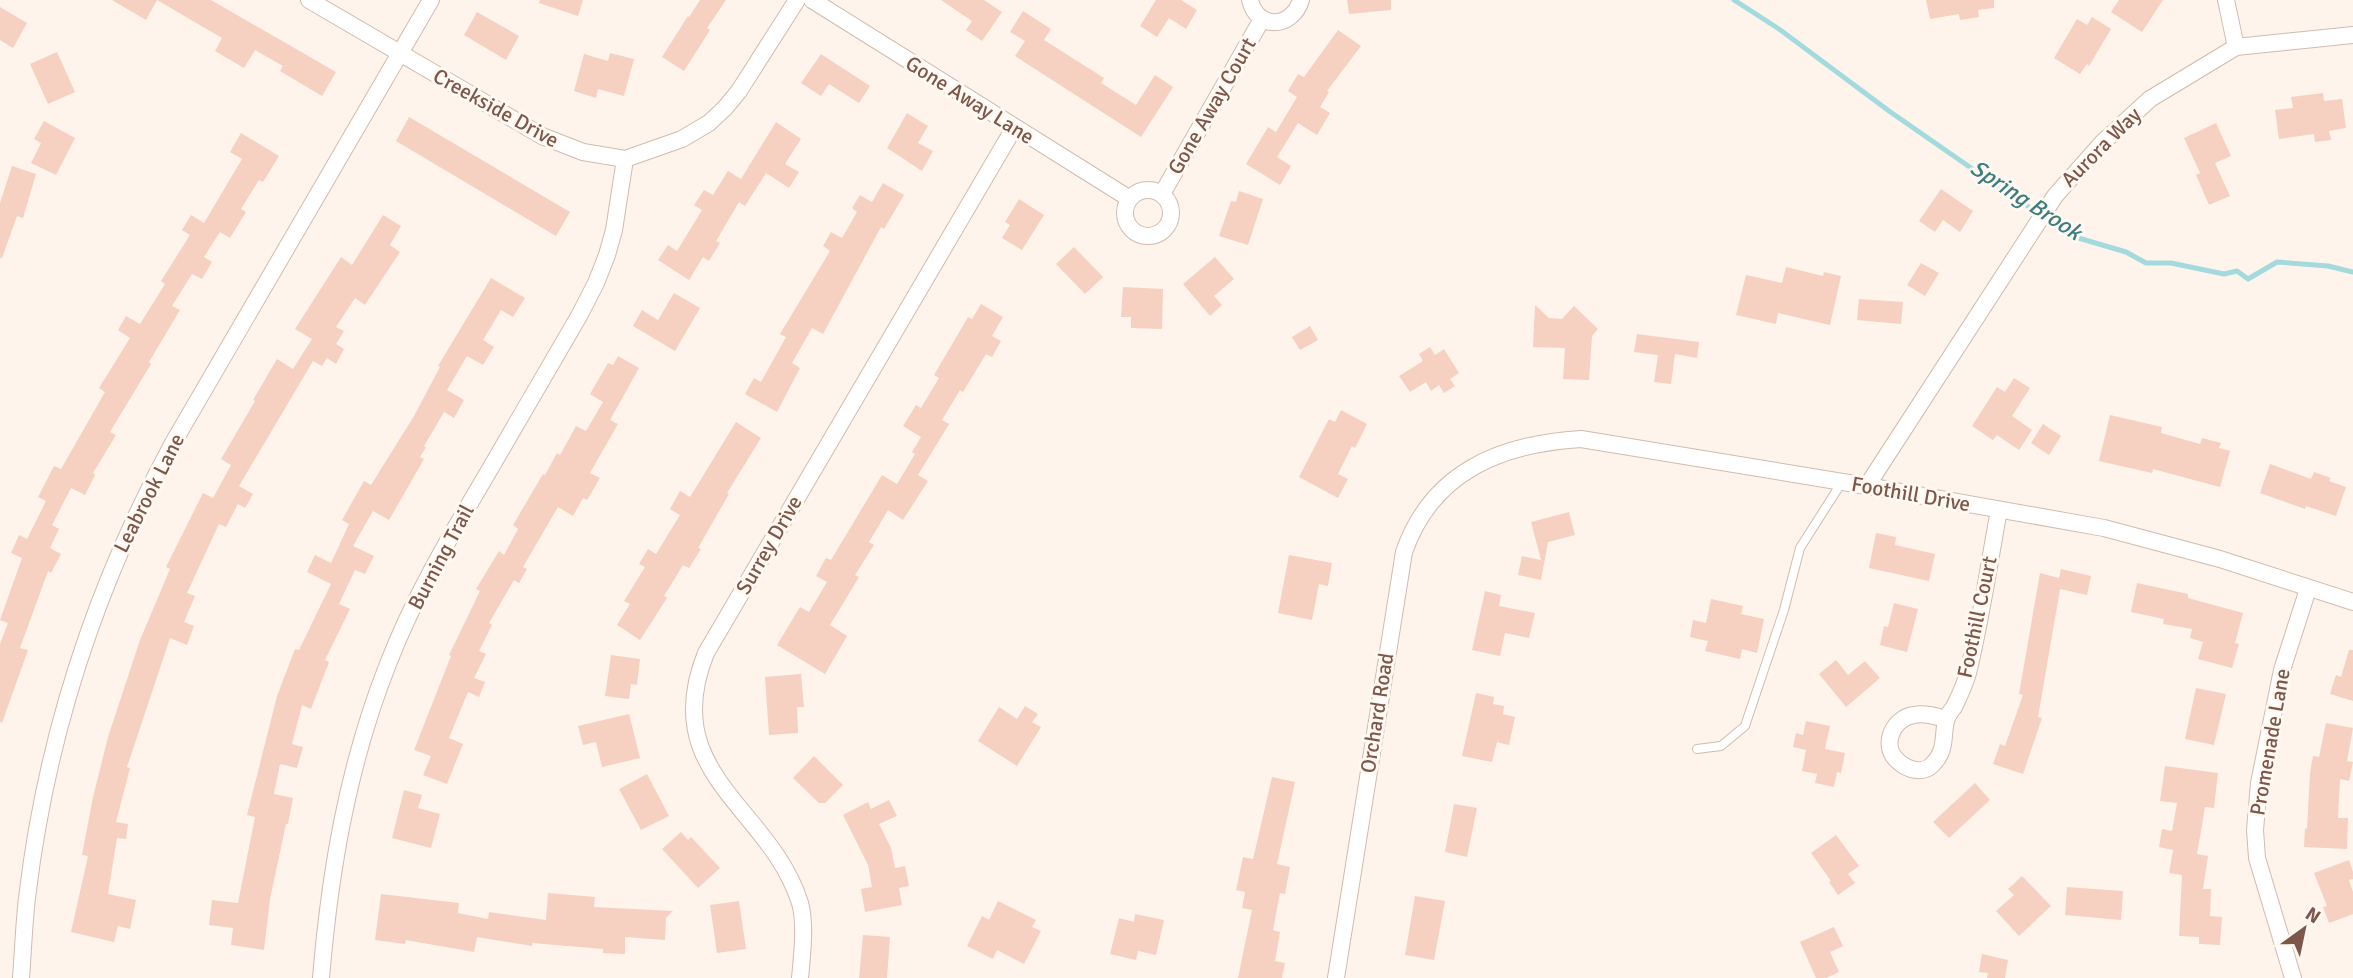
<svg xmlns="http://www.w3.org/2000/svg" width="2353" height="978" font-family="Signika,sans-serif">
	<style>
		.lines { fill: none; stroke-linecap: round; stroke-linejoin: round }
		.stream { stroke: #a2dadd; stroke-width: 5 }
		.building { fill: #f6d0c0 }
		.service-casing { stroke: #d2baae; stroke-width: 10 }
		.minor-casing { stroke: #d2baae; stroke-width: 18 }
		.service { stroke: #fff; stroke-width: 8 }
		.minor { stroke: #fff; stroke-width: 16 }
		.labels { text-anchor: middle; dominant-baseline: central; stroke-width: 6; stroke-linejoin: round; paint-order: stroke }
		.street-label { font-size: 21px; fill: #7c574a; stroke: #fff9f2 }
		.water-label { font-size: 23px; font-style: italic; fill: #3c7d82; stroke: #fff9f2 }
	</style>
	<rect width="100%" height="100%" fill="#fef4eb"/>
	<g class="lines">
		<path class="stream" d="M1734 0 1779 29 1889 111 1997 186 2075 237 2126 252 2146 263H2171L2224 274 2237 271 2248 279 2277 262 2328 266 2353 272"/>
	</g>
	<path class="building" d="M112 0H211L336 72 322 96 280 71 283 66 255 50 244 68 215 51 222 38 157 0 146 20Z
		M540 0H583L578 16 539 3Z
		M700 0H726L707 28 710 30 684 71 662 57 688 16 689 17Z
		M941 0H984L1002 12 982 41 966 30 972 21Z
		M1156 0H1181L1197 10 1186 29 1169 18 1157 37 1140 26Z
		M1347 0H1391V10L1349 14Z
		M1926 0H1994V8L1978 10 1979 17 1960 20 1959 14 1930 19Z
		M2119 0H2163L2142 32 2111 12Z
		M0 7 27 23 13 48 0 40Z
		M1023 11 1051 29 1044 40 1104 78 1101 83 1136 105 1155 75 1173 87 1141 137 1015 56 1025 41 1010 32Z
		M477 12 519 36 506 60 464 35Z
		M2092 17 2111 29 2089 66 2087 64 2080 74 2054 58 2077 19 2087 25Z
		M1338 30 1361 46 1327 91 1329 92 1320 107 1330 113 1317 135 1298 123 1277 157 1291 166 1280 185 1246 164 1268 127 1276 132 1297 97 1288 91 1298 74 1304 77Z
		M57 52 75 92 48 104 30 64Z
		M610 53 634 59 624 96 598 89 596 98 574 91 584 54 608 61Z
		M821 54 870 86 859 103 829 84 821 96 801 83Z
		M2323 93 2324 101 2342 99 2346 128 2329 131 2331 140 2315 142 2314 134 2279 139 2275 110 2293 108 2291 97Z
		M907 113 928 126 918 143 933 151 922 171 887 148Z
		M409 117 570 212 556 236 396 141Z
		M44 121 75 138 56 175 31 163 41 143 34 139Z
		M776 122 801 139 785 164 799 172 789 188 766 173 745 206 739 202 716 241 720 243 709 261 703 257 689 280 658 260 668 245 677 251 702 210 694 205 704 190 713 195 728 171 741 179Z
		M2216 123 2231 156 2215 163 2230 196 2209 205 2196 175 2200 173 2184 138Z
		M241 133 279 156 263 182 259 180 241 209 246 212 230 238 220 232 204 257 212 262 202 279 192 274 172 306 180 310 149 362 151 364 110 432 116 435 93 473 95 475 85 495 71 488 52 525 59 529 50 548 61 554 51 573 48 571 20 648 28 650 2 723 0 722V644L8 623 0 620 22 558 11 553 19 535 27 539 46 501 38 497 54 466 61 469 105 392 99 388 130 338 118 330 126 316 140 324 165 284 161 281 190 235 182 230 191 215 204 223 242 159 230 152Z
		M12 166 36 174 23 218 17 216 2 258H0V203Z
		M883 183 904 195 884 229 881 227 823 334 812 328 792 363 800 368 777 412 745 394 754 378 761 382 786 337 780 334 830 251 823 246 831 232 842 238 857 212 852 208 860 195 872 202Z
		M1941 189 1973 211 1960 232 1943 220 1935 232 1919 221Z
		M1239 191 1263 199 1248 245 1219 236 1231 201 1236 202Z
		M1019 199 1044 215 1022 250 1002 238 1010 225 1005 222Z
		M383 215 401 226 390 245 400 252 365 305 355 298 336 327 344 331 336 344 344 349 336 364 327 358 322 366 313 361 239 486 253 494 245 508 238 504 226 527 219 524 187 593 195 596 184 622 194 626 187 645 170 638 127 767 130 768 116 822 128 824 126 839 117 838 108 894 136 900 130 929 118 926 114 942 71 932 88 856 82 855 93 797 108 737 140 640 170 569 166 567 203 493 213 498 231 465 221 459 255 401 253 400 277 359 293 369 312 339 295 329 311 304 341 257 352 265Z
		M1074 247 1103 277 1085 294 1056 264Z
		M1215 257 1234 279 1214 296 1222 305 1210 316 1183 284Z
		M1921 263 1939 273 1925 296 1907 285Z
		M1786 267 1823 276 1824 272 1841 276 1830 325 1778 313 1776 324 1736 315 1746 275 1782 283Z
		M491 278 525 298 513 317 501 310 483 340 494 347 483 365 467 356 447 390 464 400 454 418 444 412 424 446 426 447 420 457 424 459 389 520 373 511 353 546 374 556 365 574 355 570 339 604 350 609 325 660 329 662 311 709 302 705 292 744 303 747 297 768 280 764 274 794 293 798 288 824H286L270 899 264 950 231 945 233 928 209 925 212 900 238 903 255 817 247 815 277 696 295 649 299 650 331 584 307 572 315 555 331 563 349 524 342 520 364 481 371 485 414 416 440 367 438 366Z
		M1123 287 1163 289 1162 329 1131 328V317H1121Z
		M674 293 700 308 675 351 633 326 642 310 658 320Z
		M1859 299 1903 302 1901 324 1857 320Z
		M981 304 1003 317 992 336 1001 341 992 357 986 354 963 392 960 390 942 420 949 424 918 475 928 481 903 520 888 510 869 542 874 545 855 575 859 577 830 625 847 636 825 674 777 645 800 607 809 612 827 582 816 576 826 558 831 560 882 475 897 484 915 454 912 452 921 437 903 426 916 405 921 408 939 378 934 375 968 317 972 319Z
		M1535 305 1549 318 1562 319 1574 306 1598 329 1592 336 1589 380 1563 379 1565 348 1533 347Z
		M1310 326 1318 340 1300 350 1292 337Z
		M1637 334 1699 342 1697 358 1675 354 1671 384 1654 382 1658 355 1634 352Z
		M1430 347 1435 355 1444 349 1459 373 1450 379 1455 386 1444 393 1439 385 1431 391 1426 382 1410 392 1399 376 1423 361 1419 354Z
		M618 356 639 368 610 420 618 424 590 473 600 478 587 500 583 498 573 516 558 507 523 567 527 569 519 583 514 580 489 623 492 625 479 651 486 654 474 678 485 682 479 697 468 692 449 738 463 744 447 784 423 775 431 756 414 750 451 656 449 655 480 591 476 589 499 551 504 555 518 529 513 525 543 474 545 475 557 453 560 455 576 426 586 431 603 402 590 394 608 363 613 365Z
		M2014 378 2030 388 2012 416 2032 430 2019 450 1997 435 1993 440 1972 426 1997 387 2005 392Z
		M1341 410 1367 424 1355 448 1352 446 1338 474 1348 479 1338 498 1299 477 1329 419 1335 422Z
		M2110 415 2162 427 2161 433 2200 444 2202 438 2221 443 2219 448 2230 451 2220 487 2153 469 2152 473 2099 461Z
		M736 422 761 438 727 493 729 494 698 548 701 549 689 568 683 565 664 596 667 598 640 640 617 625 630 604 624 601 645 567 639 564 648 549 656 554 680 515 670 509 680 491 690 497Z
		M2043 424 2061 436 2049 455 2031 443Z
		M2270 464 2311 479 2314 472 2331 478 2329 481 2346 487 2336 516 2306 506 2305 509 2260 493Z
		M1569 512 1575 535 1548 542 1541 580 1518 575 1522 556 1541 560 1531 522Z
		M1876 533 1896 537 1895 545 1935 554 1929 581 1869 568Z
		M1289 555 1332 563 1328 586 1319 584 1312 620 1278 613Z
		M2061 569 2091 576 2087 595 2060 589 2038 717 2042 718 2023 774 1993 764 2000 744 2005 746 2023 695 2019 694 2040 573 2059 578Z
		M2137 583 2188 594V598L2243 613 2235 643 2239 644 2232 668 2198 659 2203 642 2190 638 2192 629 2163 624 2164 619 2131 612Z
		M1485 591 1501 595 1499 606 1535 613 1529 638 1505 633 1500 656 1472 650Z
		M1711 599 1743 606 1741 614 1764 619 1757 653 1742 649 1740 659 1705 651 1708 641 1690 637 1693 620 1706 623Z
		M1894 603 1918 609 1907 652 1880 645 1884 626 1888 627Z
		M2349 650H2353V701L2330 694 2336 675 2341 677Z
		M611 655 640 659 637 685 631 684 629 699 605 696Z
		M1836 660 1848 675 1865 661 1880 678 1846 707 1819 674Z
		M801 674 804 707H797L798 733 769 735 765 677Z
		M2196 688 2226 694 2214 745 2185 739Z
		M1476 693 1494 697 1493 704 1504 706 1503 714 1515 717 1509 745 1497 742 1492 762 1462 756Z
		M1025 706 1038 714 1032 722 1041 727 1017 766 978 741 999 707 1017 719Z
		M629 714 640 758 602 767 596 742 583 745 578 726Z
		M1806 721 1830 726 1825 749 1845 753 1841 773 1837 772 1834 787 1815 783 1817 774 1802 771 1806 750 1793 747 1796 733 1803 735Z
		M2326 723 2353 728 2347 761 2353 762 2349 781 2340 779 2338 818H2348L2347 849 2304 847 2305 828 2307 829 2310 773 2313 756 2319 757Z
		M814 756 843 785 825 803H819L793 778Z
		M2165 766 2218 773 2214 808 2205 807 2197 854 2208 856 2203 889H2211L2210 916 2222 917 2220 945 2199 944V937L2179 936 2182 875 2169 873 2173 850 2159 847 2162 829 2172 831 2177 803 2160 801Z
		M647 774 669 816 641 830 619 789Z
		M1272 777 1295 782 1277 864 1290 867 1285 894 1280 893 1273 930 1280 932 1275 961 1285 963 1282 978H1238L1252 910 1242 908 1245 892 1236 890 1243 857 1253 859Z
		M1975 783 1990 800 1949 838 1933 822Z
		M404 790 422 795 418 808 440 814 431 848 392 838Z
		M889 800 897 816 879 824 891 848 895 868 905 866 909 886 899 888 902 905 865 912 861 889 872 887 868 865 843 815 868 802 871 809Z
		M1454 804 1477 808 1467 857 1445 852Z
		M681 832 688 840 691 837 720 868 698 888 662 849Z
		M1836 835 1859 866 1848 874 1855 883 1838 895 1829 882 1831 881 1811 853Z
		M2349 860 2353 872V879L2349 880 2353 892V914L2329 923 2323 907 2327 906 2314 873Z
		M2022 876 2051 906 2019 936 1996 911 2014 895 2008 889Z
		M2067 887 2123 891 2121 920 2065 915Z
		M548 893 595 897 594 907 673 911 666 918 665 940 625 937V954L603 953V949L532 943V946L477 937 474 952 406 940 405 944 375 940 381 894 459 903 458 913 488 919 489 912 546 920Z
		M1415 896 1445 901 1434 960 1405 955Z
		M739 901 746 949 717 953 710 905Z
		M998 901 1036 920 1032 927 1041 931 1024 964 997 950 993 959 967 946 982 916 989 920Z
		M1135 914 1164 920 1156 955 1138 951 1136 960 1110 954 1119 918 1134 922Z
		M1834 927 1843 946 1830 952 1839 972 1826 978H1816L1800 942Z
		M863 935 890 937 887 978H859Z
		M1982 954 2008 960 2005 978H1987L1988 973 1979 972Z"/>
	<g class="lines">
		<defs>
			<path id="service" d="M1697 749 1721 746 1745 726 1784 610 1800 548 1842 482"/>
			<path id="minor" d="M309 0 542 136 583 152 625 159 682 139 709 123 725 108 739 91 797 0
				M812 0 1130 199
				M1250 0C1257 30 1292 29 1301 0
				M2226 0 2236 47
				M1125 213a23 23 0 1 1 46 0a23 23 0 1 1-46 0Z
				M1162 194 1262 19
				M1867 486 2055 196 2102 143 2150 99 2236 47 2353 35
				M1946 719C1935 716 1925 713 1914 715 1892 718 1880 747 1899 762 1908 770 1923 774 1932 765 1947 750 1942 738 1946 721 1947 716 1951 711 1954 707 1959 697 1965 684 1968 673 1981 620 1989 564 1999 510
				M21 978C23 951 24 924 27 898 46 737 96 585 173 443L431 0
				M321 978C330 870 348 765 388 664 413 599 448 540 483 481 515 426 547 371 579 316L596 283 607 255 614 230 625 159
				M800 978C802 957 806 923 800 903 770 807 657 774 706 653L1014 128
				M1336 978 1404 552C1432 472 1500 444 1581 439L1867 486 2104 528 2220 559 2353 602
				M2293 978 2257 858 2255 830 2259 783 2282 670 2308 589"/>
		</defs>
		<use href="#service" class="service-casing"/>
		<use href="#minor" class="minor-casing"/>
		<use href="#service" class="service"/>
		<use href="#minor" class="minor"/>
	</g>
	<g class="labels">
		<g class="street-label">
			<text transform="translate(970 100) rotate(32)">Gone Away Lane</text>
			<text transform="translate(1212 106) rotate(-60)">Gone Away Court</text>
			<text transform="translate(496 108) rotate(29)">Creekside Drive</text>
			<text transform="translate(2101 147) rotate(-45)">Aurora Way</text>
			<text transform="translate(149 493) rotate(-63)">Leabrook Lane</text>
			<text transform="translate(1911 494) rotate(10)">Foothill Drive</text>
			<text transform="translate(769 545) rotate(-60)">Surrey Drive</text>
			<text transform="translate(441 557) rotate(-62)">Burning Trail</text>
			<text transform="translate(1977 617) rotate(-78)">Foothill Court</text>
			<text transform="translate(1377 713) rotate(-81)">Orchard Road</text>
			<text transform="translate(2270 742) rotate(-80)">Promenade Lane</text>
		</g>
		<g class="water-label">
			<text transform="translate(2026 200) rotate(33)">Spring Brook</text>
		</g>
	</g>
	<g transform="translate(2304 929) rotate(33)" stroke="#fff9f2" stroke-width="5" paint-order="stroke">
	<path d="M0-5L12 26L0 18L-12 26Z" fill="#7c574a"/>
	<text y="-10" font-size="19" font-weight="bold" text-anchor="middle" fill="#7c574a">N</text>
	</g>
</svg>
